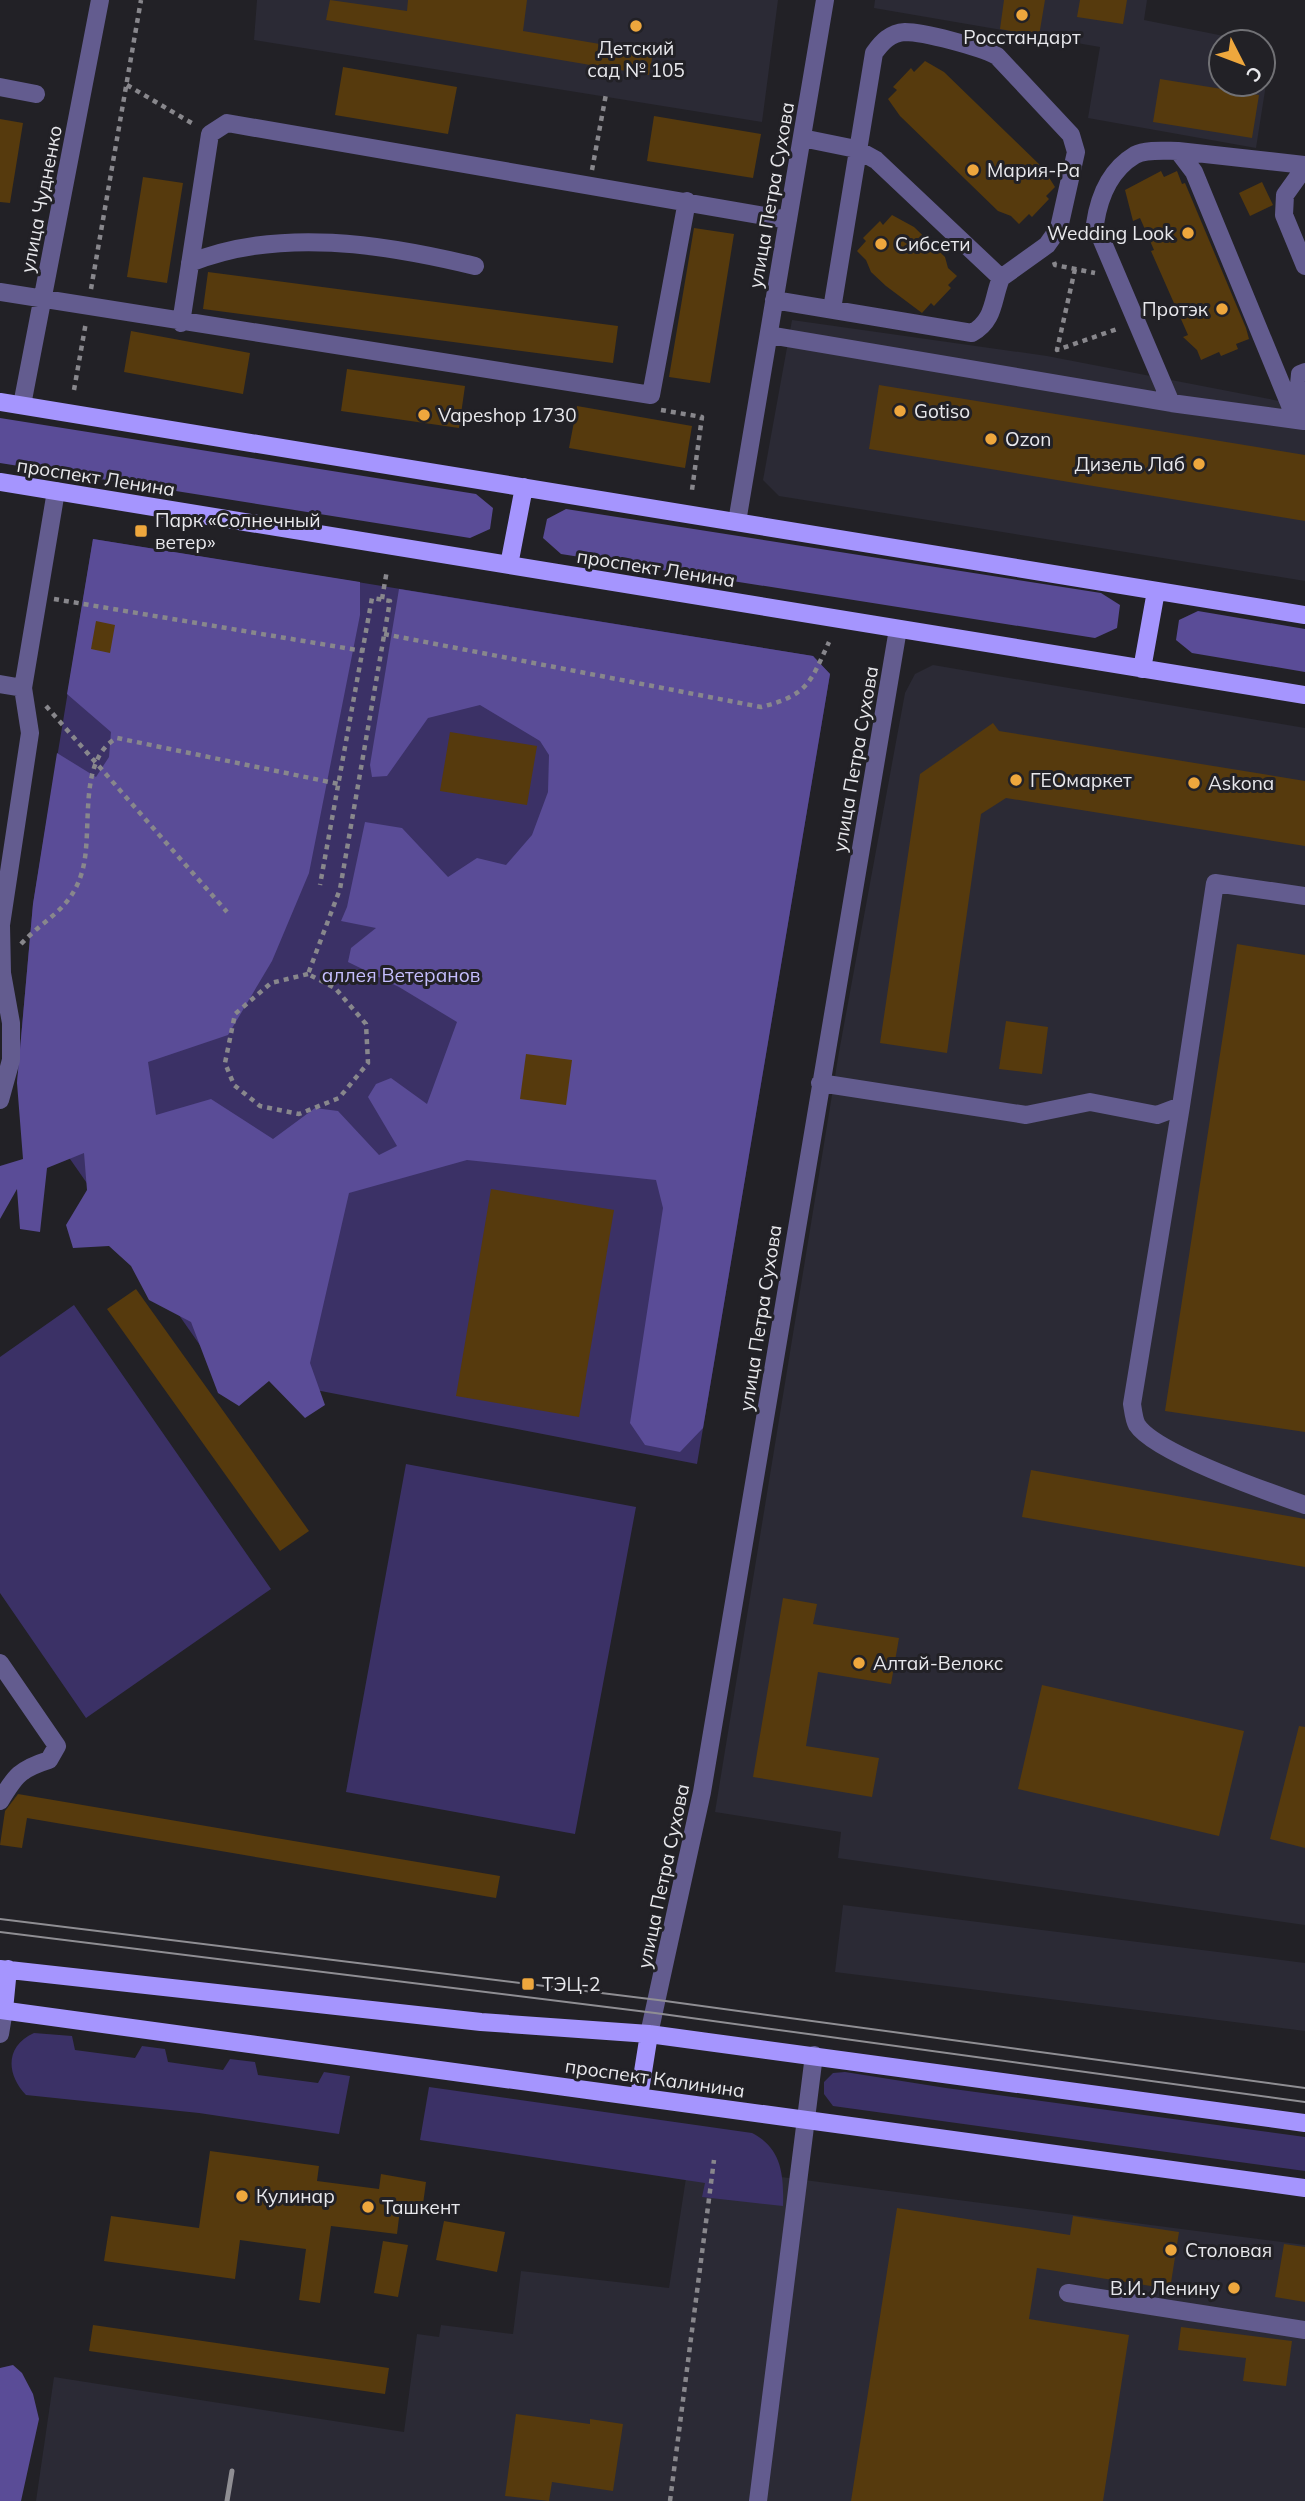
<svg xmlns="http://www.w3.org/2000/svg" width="1305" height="2501" font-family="Mulish,sans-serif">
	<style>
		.built { fill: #2b2a35 }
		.green { fill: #3b3166 }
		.forest { fill: #5a4c97 }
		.building { fill: #563a0d }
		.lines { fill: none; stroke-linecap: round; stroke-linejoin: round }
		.path { stroke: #88878c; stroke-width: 4.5; stroke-dasharray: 5 5; stroke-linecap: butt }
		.minor { stroke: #635c8f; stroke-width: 18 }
		.major { stroke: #a595fe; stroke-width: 18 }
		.tram { stroke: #8f8e93; stroke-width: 2 }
		.rail { stroke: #8f8e93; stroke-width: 5 }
		.poi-dot { fill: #eea73d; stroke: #222126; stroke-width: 2.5 }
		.labels { text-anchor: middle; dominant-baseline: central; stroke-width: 6; stroke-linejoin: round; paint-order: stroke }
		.poi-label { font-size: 19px; fill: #e8e8ec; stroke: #222126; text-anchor: start }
		.street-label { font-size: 19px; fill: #e8e8ec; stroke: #222126 }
		.park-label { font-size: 19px; fill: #c5befe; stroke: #222126 }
	</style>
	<rect width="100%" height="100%" fill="#222126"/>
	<path class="built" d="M257 0H778L762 122 254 40Z
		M875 0H1147L1144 20 1254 42H1221V84H1263V44L1272 46 1256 148 1088 118 1100 47 874 8Z
		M792 320 1047 356 1305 406V581L779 496 763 480Z
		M933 665 1305 728V1925L838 1858 841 1832 715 1812 839 1052 905 693 915 674Z
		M843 1905 1305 1963V2031L835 1972Z
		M688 2165 1305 2245V2501H36L54 2377 404 2432 417 2334 439 2337 441 2325 513 2334 521 2271 669 2288Z"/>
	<path class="green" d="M93 539 813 656 830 674 697 1464 218 1371 17 1083 33 904Z
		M74 1305 271 1589 86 1718 0 1593V1357Z
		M406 1464 636 1507 575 1834 346 1792Z
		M34 2033 72 2036 75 2050 135 2058 142 2046 165 2049 168 2062 223 2070 230 2059 255 2062 258 2075 318 2083 324 2072 350 2076 339 2134 199 2113 26 2095C6 2074 5 2046 34 2033Z
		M845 2072 946 2088 1305 2137V2171L833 2106 824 2094V2082L833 2073Z
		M429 2087 752 2133C782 2148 784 2176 783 2206L702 2197 705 2183 420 2140Z"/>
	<path class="forest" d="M0 418 476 494 493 508 490 529 470 538 0 463Z
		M566 509 1101 593 1120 605 1117 628 1095 638 561 554 543 538 547 519Z
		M93 539 360 582V615L309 873 272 961 228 1035 148 1062 156 1115 211 1099 273 1139 315 1108 338 1111 379 1155 397 1146 368 1097 376 1084 391 1078 427 1104 457 1022 399 987 348 962 351 948 376 928 341 921 347 907 365 822 402 828 448 877 477 858 506 865 532 835 548 792 549 755 540 741 480 705 428 718 387 776 372 777 370 765 399 589 813 656 830 674 703 1428 680 1452 645 1445 630 1423 663 1208 656 1180 467 1160 349 1193 310 1363 325 1405 305 1418 269 1381 239 1406 218 1393 191 1322 149 1300 131 1266 109 1246 73 1248 66 1225 87 1190 84 1153 47 1168 40 1232 20 1229 17 1189 0 1219V1166L23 1159 17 1083 33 904 57 753 96 777 109 757 111 732 67 694Z
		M1198 611 1305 629V672L1192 653 1176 640 1179 620Z
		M13 2365 22 2373 33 2394 39 2419 21 2501H0V2368Z"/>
	<path class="building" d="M330 0 407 11 408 0H527L523 31 653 53 649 75 326 20Z
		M1004 0H1045L1039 36 1000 29Z
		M1080 0H1127L1123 24 1077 17Z
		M925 61 944 72 1043 168 1055 187 1046 196 1049 199 1032 217 1029 214 1019 224 1011 216 998 211 900 116 888 99 897 90 893 87 911 68 914 72Z
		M343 67 457 87 448 134 335 115Z
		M1160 79 1259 95 1252 138 1153 122Z
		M654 116 761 134 753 178 647 161Z
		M0 119 23 123 10 203 0 202Z
		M1161 171 1164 177 1177 171 1182 184 1185 183 1246 328 1249 339 1236 344 1238 349 1221 356 1219 352 1201 360 1197 350 1183 337 1188 335 1151 251 1154 250 1140 218 1133 221 1125 190Z
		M143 177 183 183 167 283 127 277Z
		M1262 182 1273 205 1250 216 1239 193Z
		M892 215 914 227 945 257 948 268 957 276 948 285 951 288 934 306 931 303 922 313 886 286 871 272 866 260 857 251 866 241 863 238 880 221 883 225Z
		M694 228 734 234 710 383 669 377Z
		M208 272 618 326 613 363 203 309Z
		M131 331 250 353 243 394 124 372Z
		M347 369 465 386 459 428 341 411Z
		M879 385 1305 455V521L869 449Z
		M577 406 692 426 685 468 569 448Z
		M96 621 115 625 110 653 91 649Z
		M993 723 999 731 1305 781V846L1006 798 981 814 947 1053 880 1043 920 774Z
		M450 732 537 746 527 805 440 791Z
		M1237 944 1305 955V1432L1165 1411Z
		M1006 1021 1048 1027 1042 1074 999 1069Z
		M526 1054 572 1060 566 1105 520 1099Z
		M491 1189 614 1210 579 1417 456 1396Z
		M136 1289 309 1531 280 1551 107 1309Z
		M1031 1470 1305 1519V1567L1022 1517Z
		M783 1598 817 1604 813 1624 899 1638 891 1684 818 1672 806 1746 879 1758 872 1797 753 1777Z
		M1042 1685 1244 1731 1219 1836 1018 1789Z
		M1299 1726 1305 1727V1848L1270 1839Z
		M18 1794 500 1876 496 1898 27 1818 22 1848 0 1845 5 1811Z
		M210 2151 319 2166 317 2181 379 2189 381 2174 426 2182 423 2204 401 2201 397 2234 331 2226 320 2303 299 2300 306 2249 240 2240 235 2279 104 2261 111 2216 199 2228Z
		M897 2208 1070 2235 1073 2216 1179 2232 1170 2289 1037 2268 1029 2319 1129 2335 1103 2501H851Z
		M444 2221 505 2232 497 2272 436 2260Z
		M383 2241 408 2245 398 2297 374 2293Z
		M1284 2244 1305 2247V2302L1275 2297Z
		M93 2325 389 2368 385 2394 89 2351Z
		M1181 2327 1292 2341 1286 2386 1243 2381 1246 2358 1178 2350Z
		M516 2414 590 2424V2419L623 2424 613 2491 552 2482 549 2501 505 2496Z"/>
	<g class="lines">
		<path class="path" d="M127 85 195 125
			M592 170 606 94
			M1054 262 1055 265 1095 273
			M1075 269 1057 350 1120 328
			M91 289 141 0
			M74 390 86 322
			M661 410 702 417 692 490
			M54 599 363 651
			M382 599 387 570
			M384 634 761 707C808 695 810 683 829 642
			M46 706 227 912
			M21 944C45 918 71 910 82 872 94 832 76 760 117 738L339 784
			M308 974 271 983 235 1014 225 1063 234 1085 260 1106 299 1114 339 1098 368 1063 366 1024 335 988 308 974 340 889 390 601 372 598 320 885
			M670 2501 714 2160"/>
		<path class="minor" d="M0 87 36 94
			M802 138 856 149 876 160 1001 278
			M1178 151 1305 165
			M1305 167 1285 195 1284 215 1305 266
			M190 263C279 227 384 244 475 266
			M0 292 651 395 687 201
			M774 300 972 333C995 320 992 300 1001 278L1047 245 1059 228 1076 152 1071 135 997 56C980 47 924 32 905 32 890 33 882 42 874 53L832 309
			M181 323 210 134 227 123 788 220
			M769 335 1171 403 1304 421
			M1171 403 1095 224C1099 197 1110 170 1135 155 1146 149 1166 151 1178 151L1194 172 1296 420
			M22 405 100 0
			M1296 417 1300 374 1305 372
			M737 522 825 0
			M0 684 23 688
			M820 1083 1026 1115 1090 1102 1157 1115 1181 1106 1215 883 1305 896
			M0 1100 11 1060V1023L2 973 1 925 30 733 23 688 56 491
			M1181 1106 1132 1404C1133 1410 1134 1420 1137 1425 1155 1453 1271 1493 1305 1505
			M0 1663 57 1746 49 1760C20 1769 15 1776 0 1801
			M0 2034 4 2010
			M649 2034 702 1792 898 629
			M1068 2293 1305 2330
			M758 2501 814 2055"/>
		<path class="major" d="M0 402 1305 615
			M0 482 1305 695
			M509 565 524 487
			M1142 669 1156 591
			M0 1969 481 2022 649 2034 1305 2123
			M0 2010 1305 2188
			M4 2010 8 1969
			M639 2097 649 2034"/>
		<path class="tram" d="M0 1919 658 2000 1305 2088
			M0 1932 655 2013 1305 2102"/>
		<path class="rail" d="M227 2501 232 2471"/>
	</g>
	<g class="poi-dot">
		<circle cx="1022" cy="15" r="7"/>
		<circle cx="636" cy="26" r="7"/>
		<circle cx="973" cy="170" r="7"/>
		<circle cx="1188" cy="233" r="7"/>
		<circle cx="881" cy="244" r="7"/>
		<circle cx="1222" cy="309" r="7"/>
		<circle cx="900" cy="411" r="7"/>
		<circle cx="424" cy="415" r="7"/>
		<circle cx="991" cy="439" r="7"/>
		<circle cx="1199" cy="464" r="7"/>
		<rect x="134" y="524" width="14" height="14" rx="3.5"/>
		<circle cx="1016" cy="780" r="7"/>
		<circle cx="1194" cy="783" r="7"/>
		<circle cx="859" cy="1663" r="7"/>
		<rect x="521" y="1977" width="14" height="14" rx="3.5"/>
		<circle cx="242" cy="2196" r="7"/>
		<circle cx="368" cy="2207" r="7"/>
		<circle cx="1171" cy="2250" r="7"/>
		<circle cx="1234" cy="2288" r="7"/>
	</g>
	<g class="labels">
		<g class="poi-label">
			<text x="1022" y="37" text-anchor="middle">Росстандарт</text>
			<text x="636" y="48" text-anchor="middle">Детский<tspan x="636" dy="22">сад № 105</tspan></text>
			<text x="987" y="170">Мария-Ра</text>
			<text x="1174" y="233" text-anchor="end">Wedding Look</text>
			<text x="895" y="244">Сибсети</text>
			<text x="1208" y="309" text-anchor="end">Протэк</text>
			<text x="914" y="411">Gotiso</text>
			<text x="438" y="415">Vapeshop 1730</text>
			<text x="1005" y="439">Ozon</text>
			<text x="1185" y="464" text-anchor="end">Дизель Лаб</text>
			<text x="155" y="520">Парк «Солнечный<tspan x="155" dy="22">ветер»</tspan></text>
			<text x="1030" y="780">ГЕОмаркет</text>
			<text x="1208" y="783">Askona</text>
			<text x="873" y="1663">Алтай-Велокс</text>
			<text x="542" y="1984">ТЭЦ-2</text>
			<text x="256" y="2196">Кулинар</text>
			<text x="382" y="2207">Ташкент</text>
			<text x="1185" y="2250">Столовая</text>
			<text x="1220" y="2288" text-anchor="end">В.И. Ленину</text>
		</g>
		<g class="street-label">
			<text transform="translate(771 195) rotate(-80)">улица Петра Сухова</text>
			<text transform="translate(41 199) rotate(-79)">улица Чудненко</text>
			<text transform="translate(96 477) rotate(9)">проспект Ленина</text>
			<text transform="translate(656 568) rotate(9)">проспект Ленина</text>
			<text transform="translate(855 759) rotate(-80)">улица Петра Сухова</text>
			<text transform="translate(760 1318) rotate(-81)">улица Петра Сухова</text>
			<text transform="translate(663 1876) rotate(-78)">улица Петра Сухова</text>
			<text transform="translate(655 2078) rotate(8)">проспект Калинина</text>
		</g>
		<g class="park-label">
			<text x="401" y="975">аллея Ветеранов</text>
		</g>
	</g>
	<g transform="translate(1242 63) rotate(132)"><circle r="33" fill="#222126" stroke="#717175" stroke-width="2"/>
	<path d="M0-5L12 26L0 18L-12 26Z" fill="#eea73d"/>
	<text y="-10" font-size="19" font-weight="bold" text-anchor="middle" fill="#e8e8ec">С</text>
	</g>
</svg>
